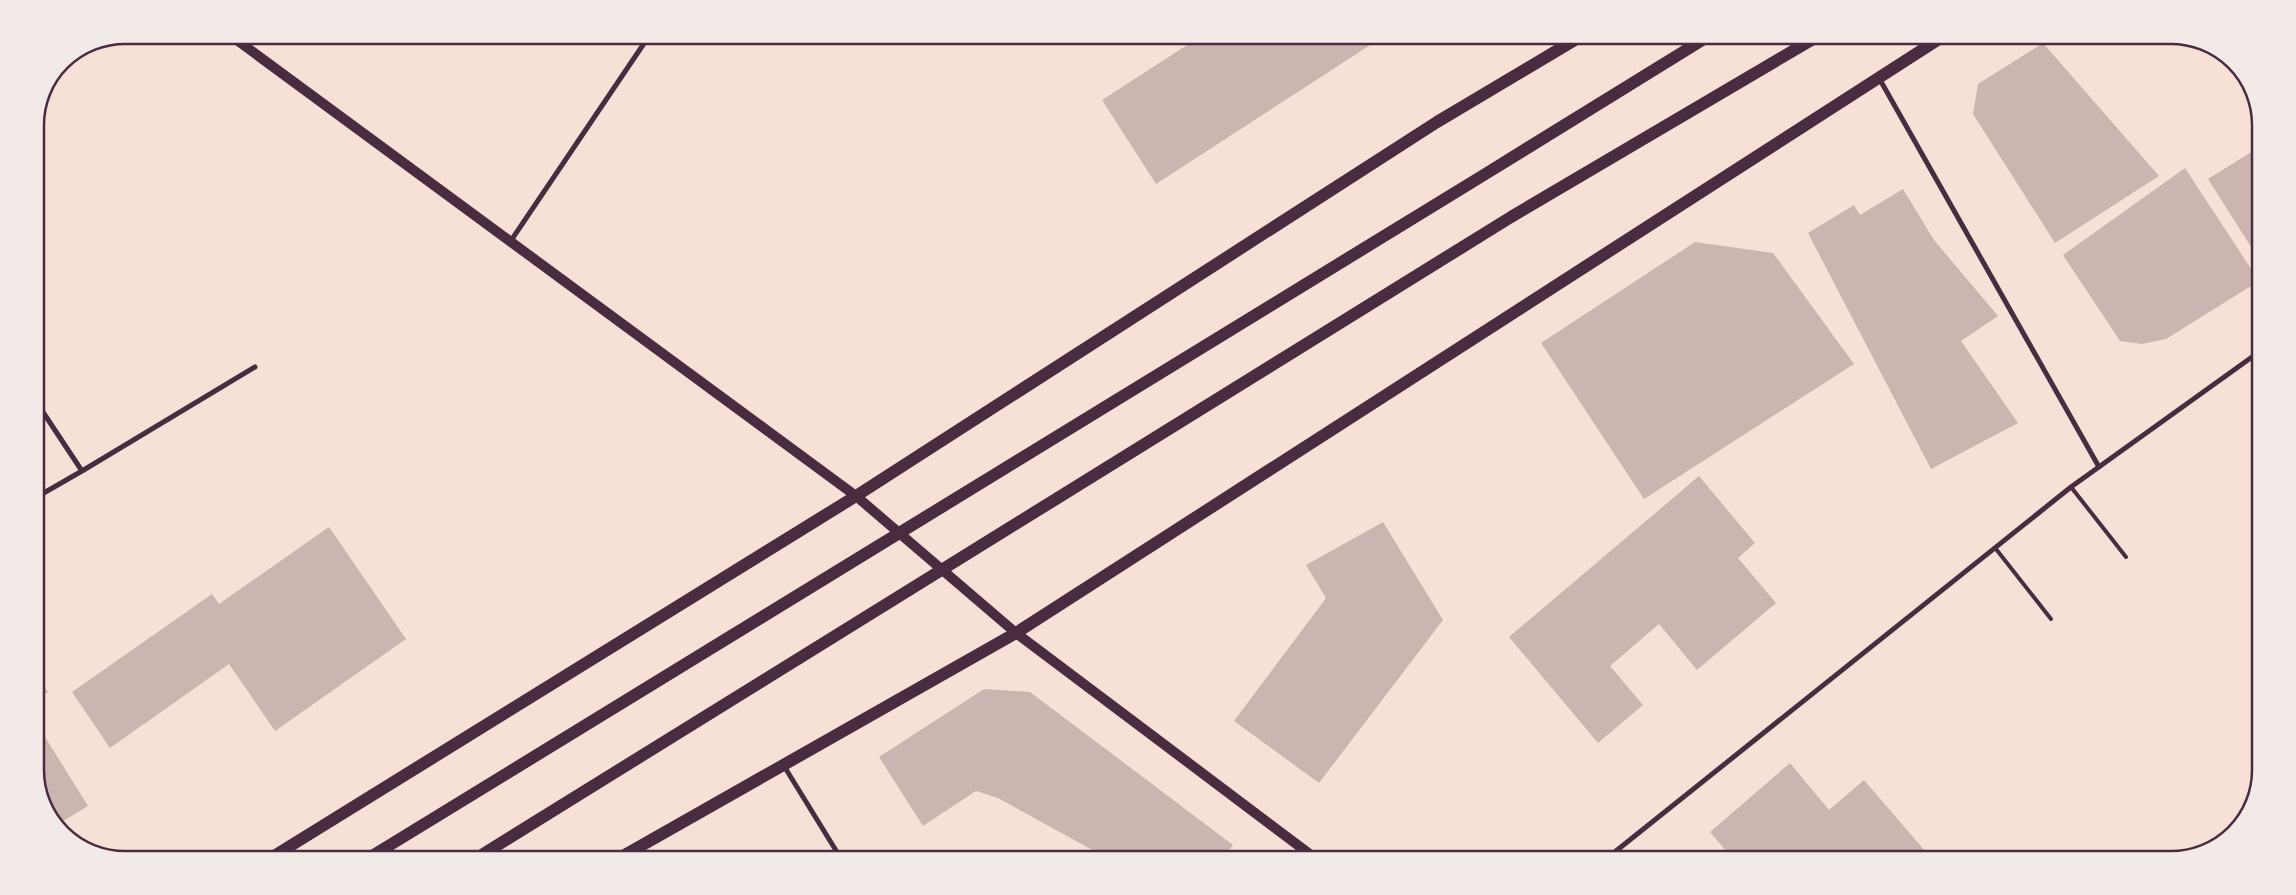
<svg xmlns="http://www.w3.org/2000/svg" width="2296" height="895" font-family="'Noto Sans',sans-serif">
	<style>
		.building { fill: #ccb4b1 }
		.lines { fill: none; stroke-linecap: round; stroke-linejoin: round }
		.service { stroke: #4a2c40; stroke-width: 4 }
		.minor { stroke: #4a2c40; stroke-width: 5 }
		.secondary { stroke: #4a2c40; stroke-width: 10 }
		.primary { stroke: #4a2c40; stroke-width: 12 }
		.rim { fill: none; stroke: #4a2c40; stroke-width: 2.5 }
	</style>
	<rect width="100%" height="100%" fill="#f7e1d7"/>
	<path class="building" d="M1198 38H1381L1156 184 1102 100Z
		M2043 43 2159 176 2055 243 1973 114 1978 84Z
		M2261 146 2260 261 2208 179Z
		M2185 168 2259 281 2166 339 2142 344 2120 341 2063 255Z
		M1903 189 1934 240 1998 316 1961 341 2018 423 1931 469 1808 233 1854 205 1860 215Z
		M1695 242 1773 253 1854 364 1644 499 1541 343Z
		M1699 476 1755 543 1738 558 1776 603 1697 670 1659 624 1610 666 1643 705 1598 743 1509 637Z
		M1383 522 1443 620 1319 783 1234 721 1326 598 1306 565Z
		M329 527 406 639 275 731 229 664 110 748 72 692 212 594 219 604Z
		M35 672 48 692 35 700Z
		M984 689 1030 692 1233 845 1223 858H1107L998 798 976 791 923 826 879 757Z
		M35 721 88 806 55 826 35 777Z
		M1790 763 1829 810 1864 780 1932 859H1733L1710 832Z"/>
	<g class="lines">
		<path class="service" d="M2071 487 2126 557
			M1996 549 2051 619"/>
		<path class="minor" d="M875 37H876
			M1879 78 2099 467
			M510 242 649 36
			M35 400 82 471 35 498
			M82 471 255 367
			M784 766 840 857
			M1606 859 2071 487 2259 352"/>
		<path class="secondary" d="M230 35 856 496 1016 633 1315 858"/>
		<path class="primary" d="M274 856 856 496 1437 122 1578 38
			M372 856 1487 173 1704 39
			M480 856 1511 217 1813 39
			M623 856 1016 633 1939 39"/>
	</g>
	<path d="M0 0H2296V895H0ZM125 44H2171A81 81 0 0 1 2252 125V770A81 81 0 0 1 2171 851H125A81 81 0 0 1 44 770V125A81 81 0 0 1 125 44Z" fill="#f1eae7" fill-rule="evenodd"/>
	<path class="rim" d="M125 44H2171A81 81 0 0 1 2252 125V770A81 81 0 0 1 2171 851H125A81 81 0 0 1 44 770V125A81 81 0 0 1 125 44Z"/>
</svg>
